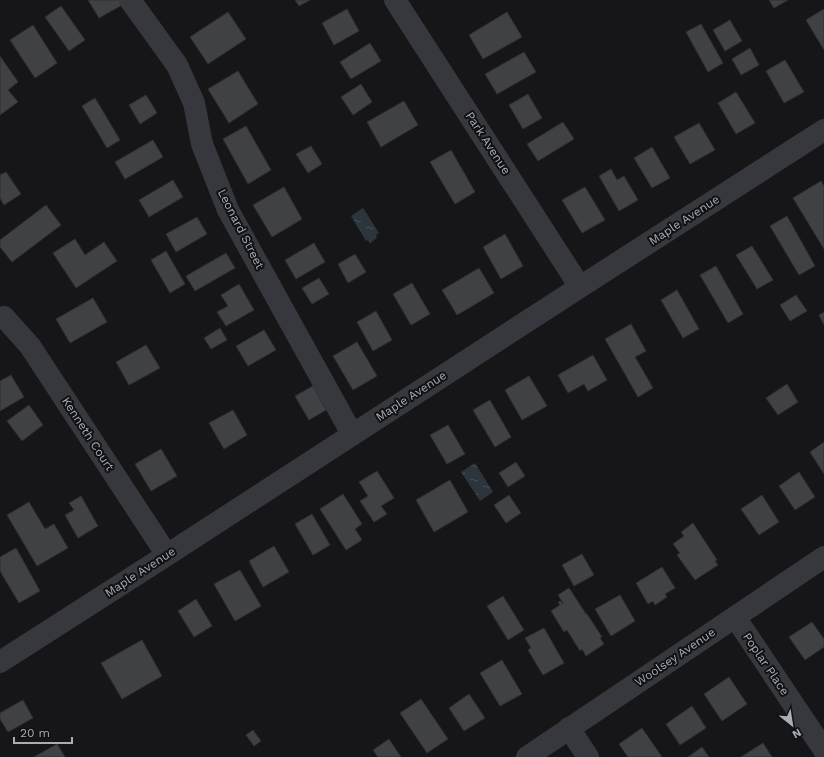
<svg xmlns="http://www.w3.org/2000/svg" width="824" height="757" font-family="'Work Sans',sans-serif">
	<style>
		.water { fill: url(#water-ripples) }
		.building { fill: #404145; stroke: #303034 }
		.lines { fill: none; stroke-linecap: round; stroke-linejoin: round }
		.street { stroke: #37383d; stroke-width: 22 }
		.labels { text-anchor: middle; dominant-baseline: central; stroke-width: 4; stroke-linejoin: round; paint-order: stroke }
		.street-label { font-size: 12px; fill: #a8adb8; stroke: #111113 }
	</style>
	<defs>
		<pattern id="water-ripples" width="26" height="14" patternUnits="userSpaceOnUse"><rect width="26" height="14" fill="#2c353c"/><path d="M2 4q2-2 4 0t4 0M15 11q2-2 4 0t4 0" fill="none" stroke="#485056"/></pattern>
	</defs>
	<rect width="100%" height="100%" fill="#161618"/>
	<path class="water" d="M363 208 379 233 376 235 377 238 370 243 368 240 366 241 351 216Z
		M475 463 493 492 480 501 461 472Z"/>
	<path class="building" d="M88 0H119L122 5 99 18Z
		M295 0H310L299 6Z
		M769 0H788L774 8Z
		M61 6 85 40 69 51 45 17Z
		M347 9 359 31 334 45 322 23Z
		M824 9V50L806 20Z
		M228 12 246 39 208 64 190 37Z
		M507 12 522 37 483 59 469 35Z
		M730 20 742 41 725 51 713 30Z
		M701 24 723 63 708 72 686 32Z
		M33 25 57 63 35 78 10 40Z
		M370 43 381 61 351 79 340 62Z
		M750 48 759 65 741 75 732 59Z
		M524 52 536 72 497 94 485 74Z
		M0 56 18 82 8 90 18 102 0 115Z
		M785 60 804 92 784 103 766 71Z
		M238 71 258 104 229 123 208 89Z
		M361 84 372 102 353 115 341 97Z
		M736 92 755 123 736 134 718 103Z
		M528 94 542 118 523 129 509 105Z
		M146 95 157 113 140 124 129 105Z
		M95 98 120 140 107 148 82 106Z
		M404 101 418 125 381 147 367 122Z
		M563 122 574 139 538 161 527 144Z
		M699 123 715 150 690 164 674 137Z
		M246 126 271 170 248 184 223 139Z
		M153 140 163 157 125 179 115 162Z
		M311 146 322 164 308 173 296 154Z
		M652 147 670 178 652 188 634 158Z
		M451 150 475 192 455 204 430 162Z
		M611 169 617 180 624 176 638 200 619 211 599 176Z
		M6 172 21 194 4 205 0 198V175Z
		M173 180 183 197 149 217 139 200Z
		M821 181 824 186V249L793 198Z
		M284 187 302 219 272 237 253 205Z
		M585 187 605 220 582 233 562 200Z
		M46 205 61 225 12 262 0 247V240Z
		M787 216 815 266 799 275 770 226Z
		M197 217 207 234 176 252 166 234Z
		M505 234 523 266 501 279 483 247Z
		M75 239 85 255 104 242 117 261 76 288 53 253Z
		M314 243 325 262 296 279 285 260Z
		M752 246 773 280 757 289 736 255Z
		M166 251 185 284 170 293 151 260Z
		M226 253 235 268 195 291 186 276Z
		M355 254 366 272 348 283 338 264Z
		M716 266 743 314 728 323 700 275Z
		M479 268 494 293 457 315 442 290Z
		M319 278 329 294 312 304 302 288Z
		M412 283 430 314 411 325 393 294Z
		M239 284 254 310 226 326 217 312 228 306 221 295Z
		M677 290 699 329 683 338 661 300Z
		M796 295 807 311 790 321 780 305Z
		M93 298 107 322 70 343 56 319Z
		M376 311 392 340 373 351 357 322Z
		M824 312V325L819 315Z
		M631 324 646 351 635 357 653 388 638 397 605 339Z
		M220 328 227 340 211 349 204 338Z
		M264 330 276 350 248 366 236 346Z
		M357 342 377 376 353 390 333 356Z
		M146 345 160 368 129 385 116 362Z
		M593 355 607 380 588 391 584 384 568 393 558 375Z
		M11 375 24 397 0 411V381Z
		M529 376 547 406 522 420 505 390Z
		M787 384 798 402 778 415 766 398Z
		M313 386 326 410 309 420 295 396Z
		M490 400 511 437 495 447 473 410Z
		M29 405 43 425 22 441 7 421Z
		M233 410 247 435 224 449 209 423Z
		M448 425 465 454 447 464 430 435Z
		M824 442V474L810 452Z
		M161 449 177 476 151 491 135 464Z
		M516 462 525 476 508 487 499 473Z
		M377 471 394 498 381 506 387 514 374 522 360 501 368 496 359 482Z
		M799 472 815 497 795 510 779 486Z
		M450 480 468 512 434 532 416 500Z
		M343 494 362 524 355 529 362 540 346 550 320 509Z
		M509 495 521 513 506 523 494 505Z
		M762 495 779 522 759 535 741 509Z
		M81 496 98 526 78 538 65 515 74 510 69 503Z
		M29 502 45 529 54 524 68 548 37 566 7 515Z
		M312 514 330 545 313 555 295 524Z
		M693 523 717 560 715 561 718 565 695 580 677 555 680 553 673 544 684 536 681 532Z
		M274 546 289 572 263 587 249 561Z
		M16 548 40 591 19 603 0 571V557Z
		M582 554 594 575 574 586 562 565Z
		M662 567 675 588 665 594 667 597 655 605 653 601 648 604 636 583Z
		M240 570 261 606 235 621 214 584Z
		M569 588 586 614H587L602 637 600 638 604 644 586 656 582 649 580 651 567 630 564 632 551 611 560 605 558 602 561 601 562 604 563 603 558 595Z
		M620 595 635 621 611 636 595 609Z
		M503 596 524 630 508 640 487 606Z
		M196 599 212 626 194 637 178 611Z
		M812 622 824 639V647L805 660 789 637Z
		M544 628 564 663 543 675 528 650 531 648 525 638Z
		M142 640 162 676 122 699 101 663Z
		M502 660 522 694 500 706 480 673Z
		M729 677 747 704 722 721 704 694Z
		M469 694 485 718 464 731 449 708Z
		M421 699 448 739 427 753 400 713Z
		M23 700 33 718 8 732 0 719V713Z
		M692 706 706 728 680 745 666 724Z
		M642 728 662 757H628L619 744Z
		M253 730 261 741 254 746 246 735Z
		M389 739 401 757H378L373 750Z
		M763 743 772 757H741Z
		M57 744 65 757H34Z
		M702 747 709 757H688Z"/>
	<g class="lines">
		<path class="street" d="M130 0 177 65 194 103 202 144 228 210 352 434
			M395 0 580 287
			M4 317 30 346 167 555
			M735 617 824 750
			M0 662 167 555 580 287 824 130
			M569 728 588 757
			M527 757 824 557"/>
	</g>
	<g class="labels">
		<g class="street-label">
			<text transform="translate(488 143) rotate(57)">Park Avenue</text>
			<text transform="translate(684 220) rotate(-33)">Maple Avenue</text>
			<text transform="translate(241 229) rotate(63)">Leonard Street</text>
			<text transform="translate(411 396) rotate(-33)">Maple Avenue</text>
			<text transform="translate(88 434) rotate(57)">Kenneth Court</text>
			<text transform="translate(140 572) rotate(-33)">Maple Avenue</text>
			<text transform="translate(675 657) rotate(-34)">Woolsey Avenue</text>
			<text transform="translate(766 664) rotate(56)">Poplar Place</text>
		</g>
	</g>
	<g transform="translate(792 725) rotate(150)" stroke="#111113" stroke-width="3" paint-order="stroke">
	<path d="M0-3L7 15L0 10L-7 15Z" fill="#a8adb8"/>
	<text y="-6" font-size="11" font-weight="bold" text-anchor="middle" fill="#a8adb8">N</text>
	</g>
	<path d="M14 737v6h58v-6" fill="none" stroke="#a8adb8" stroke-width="2"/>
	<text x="20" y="737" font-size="12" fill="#a8adb8" stroke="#111113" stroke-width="3" paint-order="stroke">20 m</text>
</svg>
